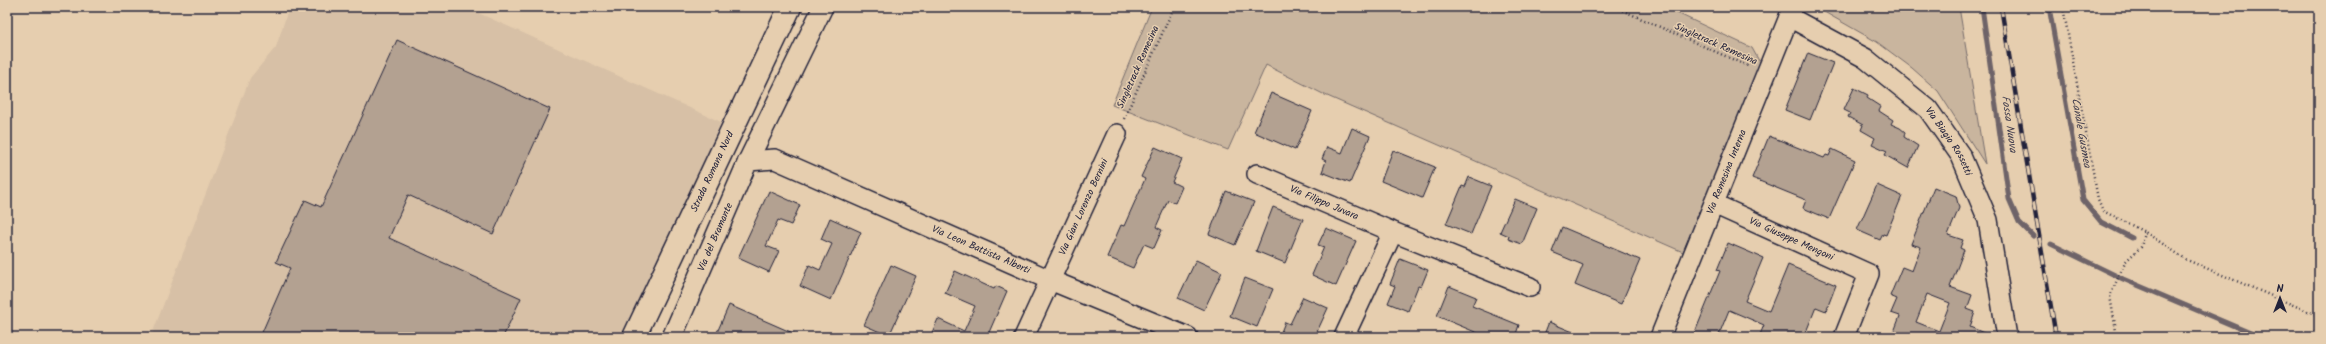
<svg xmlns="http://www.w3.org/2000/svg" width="2326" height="344" font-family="Kalam,sans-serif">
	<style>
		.built { fill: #d7c0a6 }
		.green { fill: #c9b59e; stroke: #766c6c }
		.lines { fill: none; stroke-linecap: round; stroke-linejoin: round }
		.stream { stroke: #6e6468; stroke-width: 5 }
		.building { fill: #b3a191; stroke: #22223b; fill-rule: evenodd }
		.minor-casing { stroke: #22223b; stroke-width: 22 }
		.major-casing { stroke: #22223b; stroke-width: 25 }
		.path { stroke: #22223b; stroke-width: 2.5; stroke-dasharray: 1 3; stroke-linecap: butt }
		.minor { stroke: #e6ceaf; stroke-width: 19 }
		.major { stroke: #e6ceaf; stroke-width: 22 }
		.rail-casing { stroke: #22223b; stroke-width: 4.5 }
		.rail { stroke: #e6ceaf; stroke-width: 3; stroke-dasharray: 9; stroke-linecap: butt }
		.labels { text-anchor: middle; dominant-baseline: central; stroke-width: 3; stroke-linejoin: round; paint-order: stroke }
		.street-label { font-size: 10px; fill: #22223b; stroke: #e6ceaf }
		.water-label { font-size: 11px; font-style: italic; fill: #423e4e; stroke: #e6ceaf }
	</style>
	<rect width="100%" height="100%" fill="#e6ceaf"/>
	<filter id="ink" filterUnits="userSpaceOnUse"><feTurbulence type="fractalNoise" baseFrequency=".025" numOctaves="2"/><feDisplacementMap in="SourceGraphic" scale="8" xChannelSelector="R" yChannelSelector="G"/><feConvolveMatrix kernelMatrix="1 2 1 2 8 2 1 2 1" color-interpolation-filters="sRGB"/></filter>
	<g filter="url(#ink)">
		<path class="built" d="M289 7H465L721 122 627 337H151L250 78 276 47Z"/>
		<path class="green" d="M1152 7H1664L1752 48 1764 70 1683 252 1325 95 1266 65 1228 150 1112 105Z
			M1819 7H1959L1985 164 1938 91 1912 68 1877 42 1819 9Z"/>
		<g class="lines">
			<path class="stream" d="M1982 7 2009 199 2019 222 2033 236
				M2049 7 2083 200 2101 222 2132 238
				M2051 244 2123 279 2260 337"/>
		</g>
		<path class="building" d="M397 40 550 109 493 234 408 195 389 238 521 298 503 337H260L290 268 276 262 305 200 321 207Z
			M1808 53 1833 63 1810 120 1785 110Z
			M1854 88 1868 95 1867 98 1881 107 1879 111 1893 120 1891 124 1900 128 1905 132 1904 137 1918 146 1908 168 1885 155 1887 151 1872 144 1875 138 1861 130 1863 125 1848 117 1850 113 1844 110Z
			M1271 93 1312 111 1295 150 1254 132Z
			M1352 128 1370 136 1350 183 1322 172 1326 161 1322 159 1327 147 1342 153Z
			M1769 136 1824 158 1826 155 1829 156 1832 149 1855 160 1829 219 1803 208 1806 200 1752 178Z
			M1155 147 1182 159 1172 182 1182 187 1175 203 1168 200 1156 227 1162 230 1154 248 1144 244 1133 268 1107 257 1121 225 1124 226 1145 179 1141 177Z
			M1393 150 1435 167 1422 198 1381 181Z
			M1469 177 1491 186 1471 234 1446 224 1462 186 1465 187Z
			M1877 185 1902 196 1886 235 1883 234 1880 240 1857 230Z
			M1934 187 1956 196 1959 208 1948 235 1963 240 1960 248 1964 250 1950 287 1972 295 1967 309 1975 312 1970 327 1993 337H1892L1900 316 1891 313 1897 299 1890 296 1902 267 1912 271 1921 247 1911 244ZM1927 294 1950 303 1939 331 1916 322Z
			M769 191 800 205 791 225 778 220 766 246 779 251 769 272 738 258Z
			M1226 191 1254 202 1235 245 1209 234Z
			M1515 199 1537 208 1522 244 1508 239 1509 236 1500 232Z
			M1273 207 1303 219 1285 263 1256 251Z
			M830 218 861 232 831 300 800 286 809 265 820 270 832 244 821 239Z
			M1562 227 1640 260 1621 304 1575 285 1583 265 1552 252Z
			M1326 228 1356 241 1336 286 1312 275 1324 247 1318 245Z
			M1728 243 1763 258 1745 301 1769 311 1788 265 1836 285 1826 311 1816 307 1804 337H1759L1764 325 1729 310 1718 337H1693L1720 271 1717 270Z
			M1400 259 1428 270 1421 287 1418 286 1408 311 1388 303 1395 286 1390 284Z
			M1196 260 1222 272 1204 310 1178 298Z
			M891 265 916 276 889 336 864 325Z
			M955 271 994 289 996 286 1007 291 987 337H930L938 319 964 331 975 306 945 293Z
			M1245 278 1273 289 1257 327 1230 316Z
			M1449 286 1476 297 1472 306 1519 325 1515 337H1487L1437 316Z
			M1303 297 1328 308 1315 336 1318 337H1279L1285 322 1290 324Z
			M729 305 802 337H715Z
			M1549 322 1585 337H1543Z"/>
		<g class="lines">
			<defs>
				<g id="minor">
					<path id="s1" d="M1789 17 1865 58 1928 109 1961 156 1988 220 2007 337"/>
					<path d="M748 161 823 7"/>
					<path id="s2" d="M1257 174 1393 232 1530 287"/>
					<path id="s3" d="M1714 204 1869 274 1844 337"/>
					<path id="s4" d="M672 337 748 161 775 159 1050 280 1188 337"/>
					<path id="s5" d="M1024 337 1117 134"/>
					<path d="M1344 337 1393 232"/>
					<path id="s6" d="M1660 337 1793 7"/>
				</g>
				<g id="major">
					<path id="s7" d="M634 337 790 7"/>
				</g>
			</defs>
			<use href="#minor" class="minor-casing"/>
			<use href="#major" class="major-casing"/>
			<path class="path" d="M1615 7 1750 67
				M2063 7 2098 199 2103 211 2145 232 2187 260 2319 316
				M1124 119 1174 7
				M2117 337 2110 296 2125 262 2141 247 2145 232"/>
			<use href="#minor" class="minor"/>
			<use href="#major" class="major"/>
			<defs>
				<path id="rail" d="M2001 7 2056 337"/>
			</defs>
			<use href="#rail" class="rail-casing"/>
			<use href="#rail" class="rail"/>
		</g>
	</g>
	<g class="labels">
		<g class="street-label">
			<text transform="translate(1716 44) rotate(24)">Singletrack Remesina</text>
			<text transform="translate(1138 67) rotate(-66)">Singletrack Remesina</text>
			<text stroke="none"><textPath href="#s1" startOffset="206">Via Biagio Rossetti</textPath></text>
			<text stroke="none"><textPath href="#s7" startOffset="183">Strada Romana Nord</textPath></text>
			<text stroke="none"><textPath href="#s6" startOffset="178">Via Remesina Interna</textPath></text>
			<text stroke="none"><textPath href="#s2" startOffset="73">Via Filippo Juvara</textPath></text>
			<text stroke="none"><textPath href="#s5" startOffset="143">Via Gian Lorenzo Bernini</textPath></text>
			<text stroke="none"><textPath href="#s4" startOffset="109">Via del Bramante</textPath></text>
			<text stroke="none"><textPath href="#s3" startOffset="85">Via Giuseppe Mengoni</textPath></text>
			<text stroke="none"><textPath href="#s4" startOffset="444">Via Leon Battista Alberti</textPath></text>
		</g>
		<g class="water-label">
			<text transform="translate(2009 124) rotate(82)">Fossa Nuova</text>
			<text transform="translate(2081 133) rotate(80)">Canale Gusmea</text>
		</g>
	</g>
	<rect width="2326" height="344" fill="none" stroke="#e6ceaf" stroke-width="24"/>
	<rect x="12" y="12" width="2302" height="320" fill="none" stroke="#22223b" stroke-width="1.5" filter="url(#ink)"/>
	<g transform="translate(2280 298)" stroke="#e6ceaf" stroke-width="3" paint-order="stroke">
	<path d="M0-3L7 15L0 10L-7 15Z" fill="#22223b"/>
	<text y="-6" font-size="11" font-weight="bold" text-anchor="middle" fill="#22223b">N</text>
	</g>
</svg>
